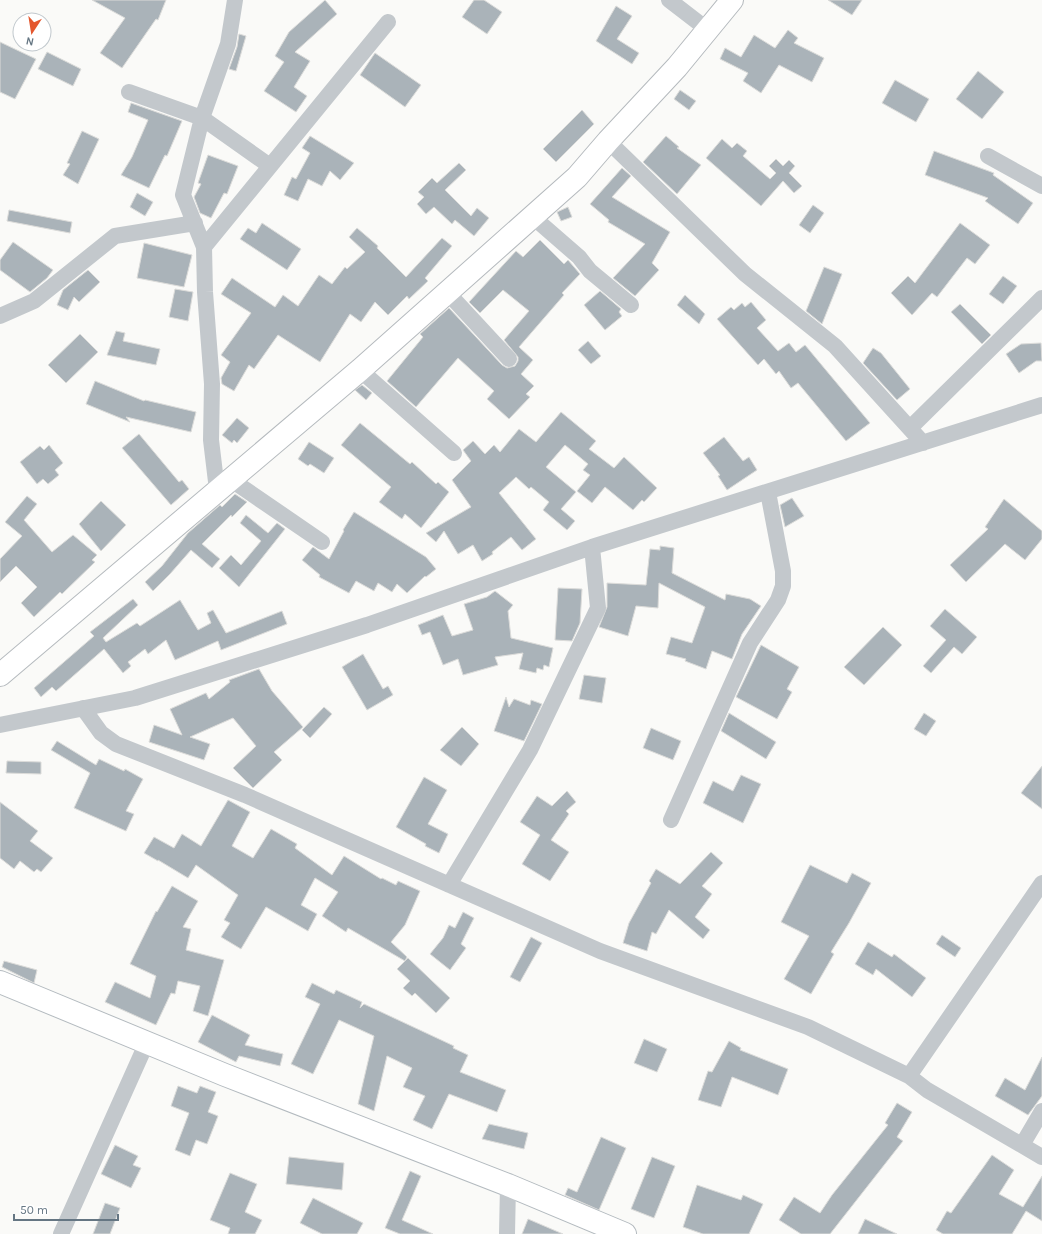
<svg xmlns="http://www.w3.org/2000/svg" width="1042" height="1234" font-family="Karla,sans-serif">
	<style>
		.building { fill: #aab3b9; stroke: #dcdcda }
		.lines { fill: none; stroke-linecap: round; stroke-linejoin: round }
		.secondary-casing { stroke: #b3babf; stroke-width: 24 }
		.primary-casing { stroke: #b5babe; stroke-width: 24 }
		.street { stroke: #c3c8cc; stroke-width: 16 }
		.secondary { stroke: #fff; stroke-width: 22 }
		.primary { stroke: #fff; stroke-width: 22 }
	</style>
	<rect width="100%" height="100%" fill="#fafaf8"/>
	<path class="building" d="M92 0H166L158 20 156 19 122 68 100 53 125 18Z
		M325 0 337 14 295 52 310 61 294 87 307 96 296 112 264 91 284 62 275 56 289 32Z
		M474 0H484L502 12 487 34 462 17Z
		M828 0H862L852 15Z
		M616 6 632 16 617 39 639 53 632 64 596 41Z
		M788 30 798 38 794 43 824 58 812 82 779 65 761 93 743 81 748 73 720 59 725 48 741 57 754 35 775 48Z
		M239 34 246 36 236 71 229 69 237 47Z
		M0 42 36 59 15 99 0 92Z
		M47 52 81 69 73 86 38 69Z
		M375 53 421 85 405 107 360 75Z
		M978 71 1004 92 982 119 956 99Z
		M895 80 929 99 916 122 882 103Z
		M680 90 696 101 689 110 674 99Z
		M131 103 182 121 167 156 165 155 149 188 121 175 132 157 148 120 128 112Z
		M582 110 594 124 556 162 543 149Z
		M82 131 99 139 78 184 63 175 70 164 67 163Z
		M310 136 354 163 340 180 330 171 322 186 308 179 298 201 284 195 292 177 296 179 310 153 302 148Z
		M666 136 679 147 677 148 701 165 677 194 643 162Z
		M722 139 732 148 737 143 747 151 743 156 770 179 776 173 769 166 776 159 783 166 789 160 795 166 789 173 802 186 794 193 783 181 761 206 706 158Z
		M934 151 994 173 993 175 1033 203 1018 224 985 201 988 198 925 175Z
		M208 155 238 166 227 194 224 193 211 218 200 213 194 197 201 184 198 183Z
		M459 163 466 170 445 190 471 216 477 208 489 218 474 236 455 220 452 224 434 207 426 214 417 204 424 197 418 192 432 178 437 183Z
		M622 168 631 176 612 197 670 232 652 263 659 270 635 296 613 278 645 244 608 222 609 220 590 204Z
		M137 193 153 202 145 216 130 207Z
		M813 205 824 213 810 233 799 225Z
		M568 207 572 217 561 221 557 212Z
		M9 210 72 222 70 233 7 221Z
		M262 223 301 249 287 270 240 239 248 228 256 233Z
		M960 223 990 245 975 264 967 258 937 297 932 293 912 315 891 293 908 276 915 283Z
		M357 228 378 246 377 248 406 277 442 238 452 246 425 278 428 281 409 299 407 296 388 315 375 302 361 322 350 314 320 362 278 335 254 369 249 365 234 391 222 384 221 378 230 362 221 355 251 313 221 294 232 278 275 307 283 295 298 306 319 275 332 284 345 267 347 269 365 252 349 237Z
		M540 240 564 264 568 260 580 274 562 293 564 295 519 347 533 360 521 374 534 386 526 394 530 397 509 419 487 399 494 391 458 358 416 407 387 381 423 337 420 334 449 308 502 365 507 368 515 366 518 361V357L504 340 529 311 503 290 480 313 469 302 516 251 523 257Z
		M13 242 53 270 47 278 30 292 0 270V260Z
		M144 243 192 255 184 287 137 278Z
		M824 267 842 274 822 324 806 311Z
		M88 270 100 282 79 302 74 297 68 310 57 305 63 290Z
		M1003 276 1017 286 1003 304 989 294Z
		M175 289 193 292 188 321 169 317Z
		M600 291 621 309 619 312 622 316 605 330 584 305Z
		M685 295 705 314 699 324 677 305Z
		M751 302 766 320 757 328 778 351 789 343 796 352 805 345 870 423 846 441 798 383 791 388 779 371 776 374 764 359 758 365 717 319 731 307 734 310 742 303 745 307Z
		M960 304 991 335 982 344 951 312Z
		M116 331 125 333 123 341 160 349 156 365 107 355Z
		M80 334 98 352 66 383 48 365Z
		M588 341 601 356 591 364 578 350Z
		M1041 343 1042 361H1036L1019 373 1006 354 1021 344Z
		M873 348 881 353 910 389 897 400 863 363Z
		M95 381 144 401 145 400 196 412 191 432 126 417 130 422 86 404Z
		M362 385 372 393 366 400 355 390Z
		M561 412 596 441 589 449 614 468 624 457 657 488 644 502 642 500 633 510 605 487 592 503 577 491 590 475 583 470 588 464 565 445 546 467 576 492 561 509 575 521 567 530 543 510 549 502 531 487 529 489 516 477 499 493 536 539 522 550 511 537 492 552 493 554 482 561 473 545 458 554 444 531 436 542 426 533 471 507 452 480 471 461 463 450 473 441 485 454 494 445 500 452 519 429 536 442Z
		M237 418 249 428 237 443 234 440 232 443 222 435Z
		M360 423 410 464 412 462 436 484 438 482 449 492 421 528 405 514 402 519 379 502 391 487 341 445Z
		M139 434 179 482 182 480 189 489 171 505 122 448Z
		M724 437 743 461 749 457 757 470 727 490 718 476 720 475 703 453Z
		M309 442 334 458 324 473 310 464 308 466 298 459Z
		M49 445 63 463 55 470 59 475 48 484 43 479 37 484 20 462 40 446 44 450Z
		M235 494 247 502 232 517 231 515 202 544 220 559 212 568 191 550 170 574 153 591 145 582 162 566 188 533 220 505 222 507Z
		M27 496 37 504 24 520 52 552 73 535 97 555 92 560 95 562 62 594 60 592 34 617 21 603 37 587 16 566 0 582V559L22 536 5 522Z
		M792 498 804 516 785 527 780 505Z
		M1004 499 1042 531V539L1025 560 1005 544 966 582 950 565 988 529 985 527Z
		M101 501 126 525 101 551 79 524Z
		M354 512 426 557 436 569 426 577 425 576 407 593 397 584 392 592 378 583 374 591 356 581 349 593 319 577 320 575 302 560 313 547 329 559 344 531 343 530Z
		M246 515 268 533 277 523 285 529 239 587 219 568 231 555 241 565 261 541 240 523Z
		M660 546 674 548 672 573 725 600 726 594 750 599 761 606 742 634 732 659 712 651 706 669 685 661 686 659 666 654 671 637 692 643 705 607 659 583 658 608 636 606 628 636 599 627 607 607V583L646 585 650 549 660 550Z
		M558 588 582 589 580 623 572 641 555 640Z
		M495 591 513 605 508 611 511 638 553 648 549 667 544 665 543 670 537 668 536 673 519 669 523 653 495 657 498 665 463 675 458 659 443 665 430 632 422 635 418 625 443 615 452 636 473 630 464 604 487 597Z
		M133 599 138 605 103 638 106 642 137 623 140 626 180 600 198 630 211 623 207 613 213 610 226 633 282 611 287 624 221 650 218 641 175 660 166 640 148 654 145 649 128 662 131 666 123 673 104 649 56 691 52 687 41 697 34 688 94 636 90 632Z
		M945 609 977 637 962 654 954 647 931 673 923 666 946 640 930 626Z
		M883 627 902 645 864 685 844 667Z
		M761 645 799 667 787 689 792 692 777 719 736 697Z
		M363 654 383 689 388 686 393 695 367 710 342 667Z
		M259 669 272 691 303 727 274 752 282 760 253 788 233 768 256 746 233 718 190 737 210 744 204 760 149 742 154 725 182 735 170 709 206 693 209 699 230 682 229 680Z
		M584 675 606 678 602 703 579 699Z
		M506 697 509 707 514 699 530 705 531 700 542 704 524 741 494 731Z
		M324 707 332 714 310 738 302 730Z
		M729 713 776 742 766 759 721 731Z
		M924 713 936 721 926 736 914 729Z
		M462 727 479 744 461 766 440 750Z
		M651 728 681 741 673 760 643 748Z
		M57 741 96 765 99 759 124 771 125 769 143 779 126 811 134 814 126 831 74 808 90 773 51 750Z
		M7 761 41 762V774L6 773Z
		M1042 766V809L1021 793Z
		M741 775 761 784 743 823 703 803 713 781 733 791Z
		M424 777 447 790 428 824 448 834 439 853 425 846 426 844 396 827Z
		M567 791 576 802 566 811 569 814 551 840 569 852 550 881 522 864 540 835 520 822 537 796 552 806Z
		M228 800 250 812 232 846 253 858 271 829 297 844 295 848 332 875 344 856 381 879 382 878 396 885 398 881 420 891 405 925 391 942 407 957 405 961 348 928 346 932 322 916 338 892 315 878 301 905 317 914 308 931 266 907 241 949 221 937 230 923 224 920 238 895 196 865 188 878 158 860V861L144 853 154 837 174 848 182 834 201 846Z
		M0 802 38 831 30 841 53 858 41 872 37 869 34 872 20 861 14 869 0 858Z
		M711 852 723 863 702 886 712 894 695 917 710 930 703 939 669 910 656 934 652 932 647 951 623 943 629 923 651 883 649 881 656 869 680 884Z
		M810 865 847 883 852 873 871 883 849 923 831 952 834 954 811 994 784 979 809 936 781 922Z
		M172 886 198 901 183 927 191 929 186 950 224 960 208 1016 193 1011 200 986 178 981 175 994 171 993 156 1025 105 1002 115 982 150 998 156 976 130 964 156 911 157 912Z
		M463 912 474 918 461 944 466 948 450 970 430 954 443 938 449 925 455 928Z
		M942 935 961 948 955 957 936 944Z
		M531 937 542 943 520 982 510 977Z
		M868 942 892 957 894 954 926 978 912 997 876 969 873 975 855 964Z
		M408 958 450 998 436 1013 415 993 412 996 403 988 410 981 397 969Z
		M4 961 37 970 34 983 2 967Z
		M312 983 334 994 336 990 362 1002 360 1008 364 1004 454 1046 453 1048 468 1055 460 1072 506 1090 497 1112 449 1094 432 1129 413 1120 425 1096 403 1087 412 1068 387 1056 374 1111 358 1104 374 1036 339 1020 313 1074 291 1064 320 1004 305 997Z
		M212 1015 250 1035 245 1045 283 1054 280 1066 239 1056 236 1062 198 1042Z
		M644 1039 667 1049 657 1072 634 1063Z
		M729 1041 741 1048 740 1050 788 1069 778 1095 732 1077 721 1107 698 1100 708 1071 712 1072Z
		M1042 1057V1096L1028 1115 995 1096 1005 1078 1025 1090Z
		M178 1086 197 1093 200 1086 216 1092 208 1112 218 1116 207 1144 196 1140 190 1156 175 1150 189 1113 171 1106Z
		M897 1103 912 1112 897 1137 903 1141 830 1234H801L779 1220 794 1197 820 1213 832 1195 888 1125 885 1123Z
		M489 1124 528 1133 524 1149 482 1139Z
		M601 1137 626 1148 599 1210 565 1195 568 1188 577 1192Z
		M115 1145 138 1156 133 1165 141 1168 131 1188 101 1174Z
		M992 1155 1014 1170 999 1194 1023 1207 1042 1176V1221L1026 1211 1012 1234H943L936 1230 947 1211 951 1213Z
		M289 1157 344 1163 342 1190 286 1184Z
		M652 1157 675 1166 654 1218 631 1209Z
		M410 1171 421 1176 402 1220 433 1234H400L385 1228Z
		M230 1173 257 1184 245 1212 262 1220 255 1234H228L230 1228 210 1220Z
		M697 1185 741 1200 743 1195 763 1204 749 1234H703L683 1227Z
		M313 1198 363 1223 357 1234H322L300 1223Z
		M105 1203 120 1208 110 1234H93Z
		M528 1219 563 1234H522Z
		M865 1219 897 1234H858Z"/>
	<g class="lines">
		<defs>
			<path id="secondary" d="M0 982 225 1075 508 1185 625 1234"/>
			<path id="primary" d="M0 675 360 370 577 177 608 141 677 67 732 0"/>
		</defs>
		<use href="#secondary" class="secondary-casing"/>
		<use href="#primary" class="primary-casing"/>
		<path class="street" d="M669 0 708 30
			M129 92 202 118 270 166
			M608 141 745 274 835 346 923 443
			M988 156 1042 186
			M533 217 579 257 590 271 631 305
			M204 247 388 22
			M447 292 509 359
			M0 316 34 301 115 236 195 223
			M360 370 454 453
			M910 428 1042 298
			M230 479 322 542
			M217 490 211 440 212 384 205 292 204 247 183 195 202 118 228 44 235 0
			M83 708 101 733 116 744 245 795 600 951 808 1027 909 1076 927 1090 1042 1157
			M0 725 135 698 367 625 592 547 1042 405
			M671 820 750 643 778 600 783 586V571L768 492
			M449 885 530 750 598 608 592 547
			M909 1076 1042 883
			M1022 1145 1042 1111
			M61 1234 147 1042
			M507 1234 508 1185"/>
		<use href="#secondary" class="secondary"/>
		<use href="#primary" class="primary"/>
	</g>
	<g transform="translate(32 32) rotate(192)"><circle r="19" fill="#ffffff" stroke="#c1c8cd"/>
	<path d="M0-3L7 15L0 10L-7 15Z" fill="#e4572e"/>
	<text y="-6" font-size="11" font-weight="bold" text-anchor="middle" fill="#657683">N</text>
	</g>
	<path d="M14 1214v6h104v-6" fill="none" stroke="#657683" stroke-width="2"/>
	<text x="20" y="1214" font-size="12" fill="#657683" stroke="#ffffff" stroke-width="3" paint-order="stroke">50 m</text>
</svg>
